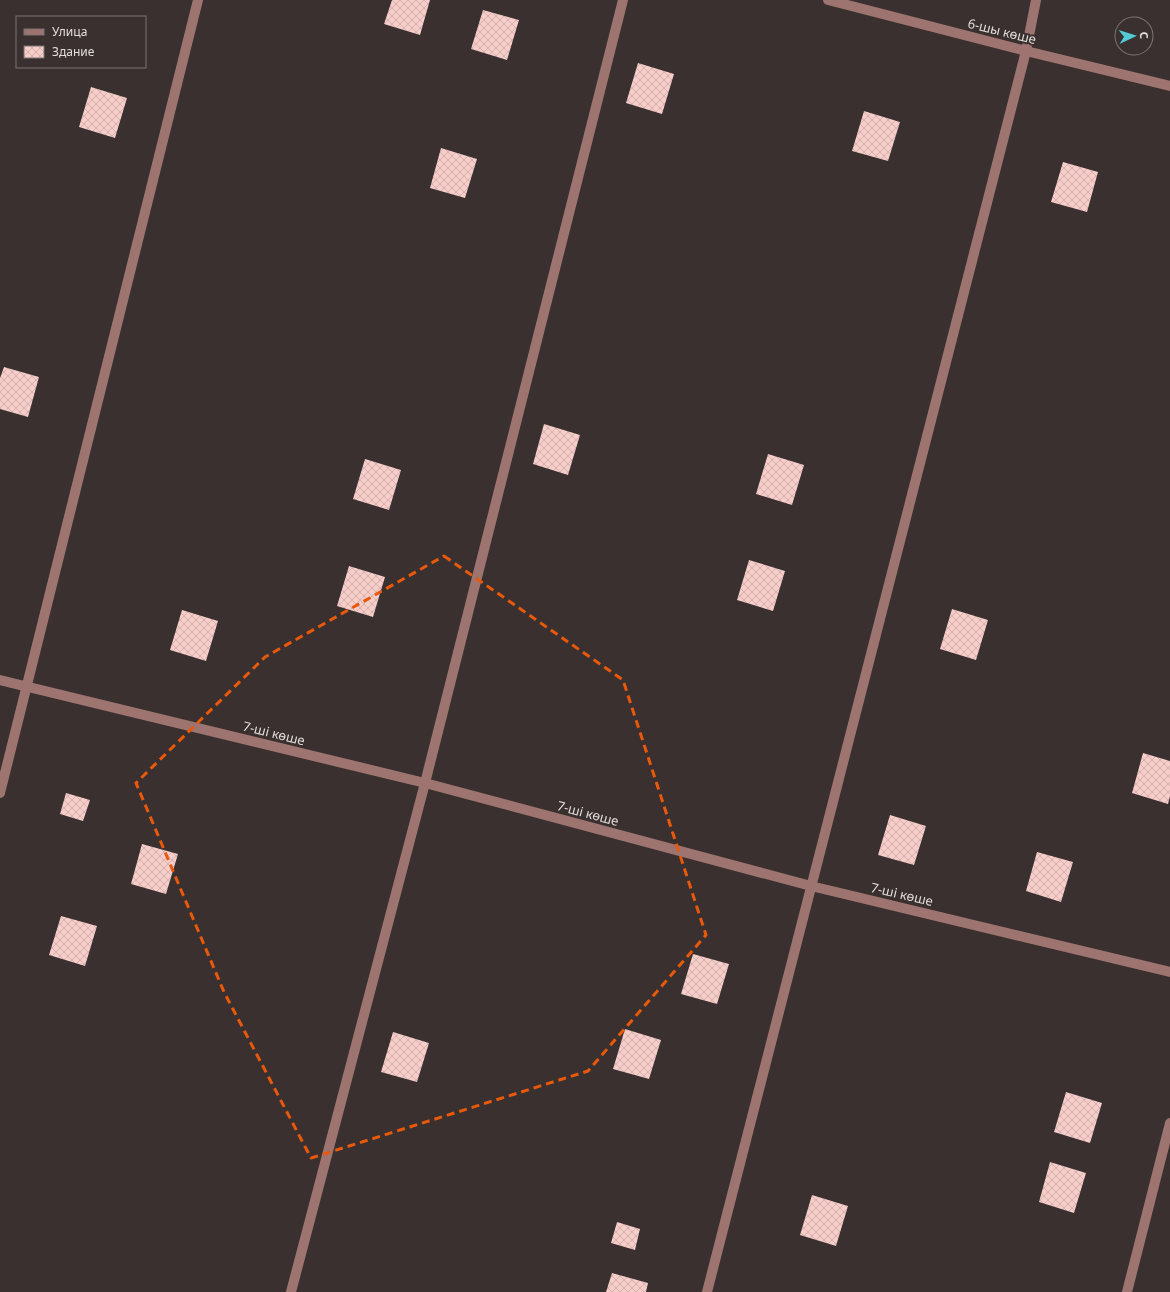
<svg xmlns="http://www.w3.org/2000/svg" width="1170" height="1292" font-family="'Noto Sans',sans-serif">
	<style>
		.building { fill: url(#building-cross-hatch) }
		.lines { fill: none; stroke-linecap: round; stroke-linejoin: round }
		.minor { stroke: #9e7470; stroke-width: 10 }
		.marked { fill: none; stroke: #e8590c; stroke-width: 3; stroke-dasharray: 8 5; stroke-linejoin: round }
		.labels { text-anchor: middle; dominant-baseline: central; stroke-width: 4; stroke-linejoin: round; paint-order: stroke }
		.street-label { font-size: 13px; fill: #e2dcdb; stroke: #39302f }
	</style>
	<defs>
		<pattern id="building-cross-hatch" width="8" height="8" patternUnits="userSpaceOnUse"><rect width="8" height="8" fill="#f7cdca"/><path d="M0 0l8 8M0 8l8-8" fill="none" stroke="#d3b1af"/></pattern>
	</defs>
	<rect width="100%" height="100%" fill="#39302f"/>
	<path class="building" d="M392 0H430L420 35 384 24Z
		M483 10 519 20 507 60 471 49Z
		M638 63 674 74 662 114 626 103Z
		M91 87 127 98 115 138 79 127Z
		M864 111 900 122 888 161 852 151Z
		M441 148 477 159 465 198 430 188Z
		M1063 162 1098 172 1087 212 1051 202Z
		M4 367 39 377 28 417 0 409V378Z
		M544 424 580 435 568 475 533 464Z
		M768 454 804 465 792 505 756 494Z
		M365 459 401 470 389 510 353 499Z
		M749 560 785 571 773 611 737 600Z
		M349 566 385 577 373 617 337 606Z
		M952 609 988 620 976 660 940 649Z
		M182 610 218 621 206 661 170 650Z
		M1143 753 1170 761V796L1168 804 1132 793Z
		M66 793 90 800 83 821 60 814Z
		M890 815 926 826 914 865 878 855Z
		M142 844 178 854 166 894 131 884Z
		M1037 852 1073 862 1061 902 1026 891Z
		M61 916 97 926 85 966 49 955Z
		M693 954 729 964 717 1004 681 994Z
		M625 1029 661 1040 649 1079 613 1069Z
		M393 1032 429 1043 417 1082 381 1072Z
		M1066 1092 1102 1103 1090 1143 1054 1132Z
		M1050 1162 1086 1173 1074 1213 1039 1202Z
		M812 1195 848 1206 836 1246 800 1235Z
		M617 1222 640 1229 635 1250 611 1243Z
		M612 1273 648 1283 646 1292H606Z"/>
	<g class="lines">
		<path class="minor" d="M828 0 1026 51 1170 86
			M0 680 425 783 811 886 1170 972
			M0 793 198 0
			M291 1292 425 783 623 0
			M707 1292 1026 51 1036 0
			M1127 1292 1170 1123"/>
	</g>
	<path class="marked" d="M444 556 623 680 706 935 588 1071 311 1158 224 992 136 783 265 657Z"/>
	<g class="labels">
		<g class="street-label">
			<text transform="translate(1002 31) rotate(14)">6-шы көше</text>
			<text transform="translate(274 733) rotate(14)">7-ші көше</text>
			<text transform="translate(588 813) rotate(15)">7-ші көше</text>
			<text transform="translate(902 894) rotate(13)">7-ші көше</text>
		</g>
	</g>
	<rect x="16" y="16" width="130" height="52" fill="#39302f" stroke="#7d7574"/>
	<rect x="24" y="29" width="20" height="6" fill="#9e7470" stroke="#7d7574"/>
	<text x="52" y="36" font-size="12" fill="#e2dcdb">Улица</text>
	<rect x="24" y="46" width="20" height="12" fill="url(#building-cross-hatch)" stroke="#7d7574"/>
	<text x="52" y="56" font-size="12" fill="#e2dcdb">Здание</text>
	<g transform="translate(1134 36) rotate(86)"><circle r="19" fill="#39302f" stroke="#7d7574"/>
	<path d="M0-3L7 15L0 10L-7 15Z" fill="#52cbd7"/>
	<text y="-6" font-size="11" font-weight="bold" text-anchor="middle" fill="#e2dcdb">С</text>
	</g>
</svg>
